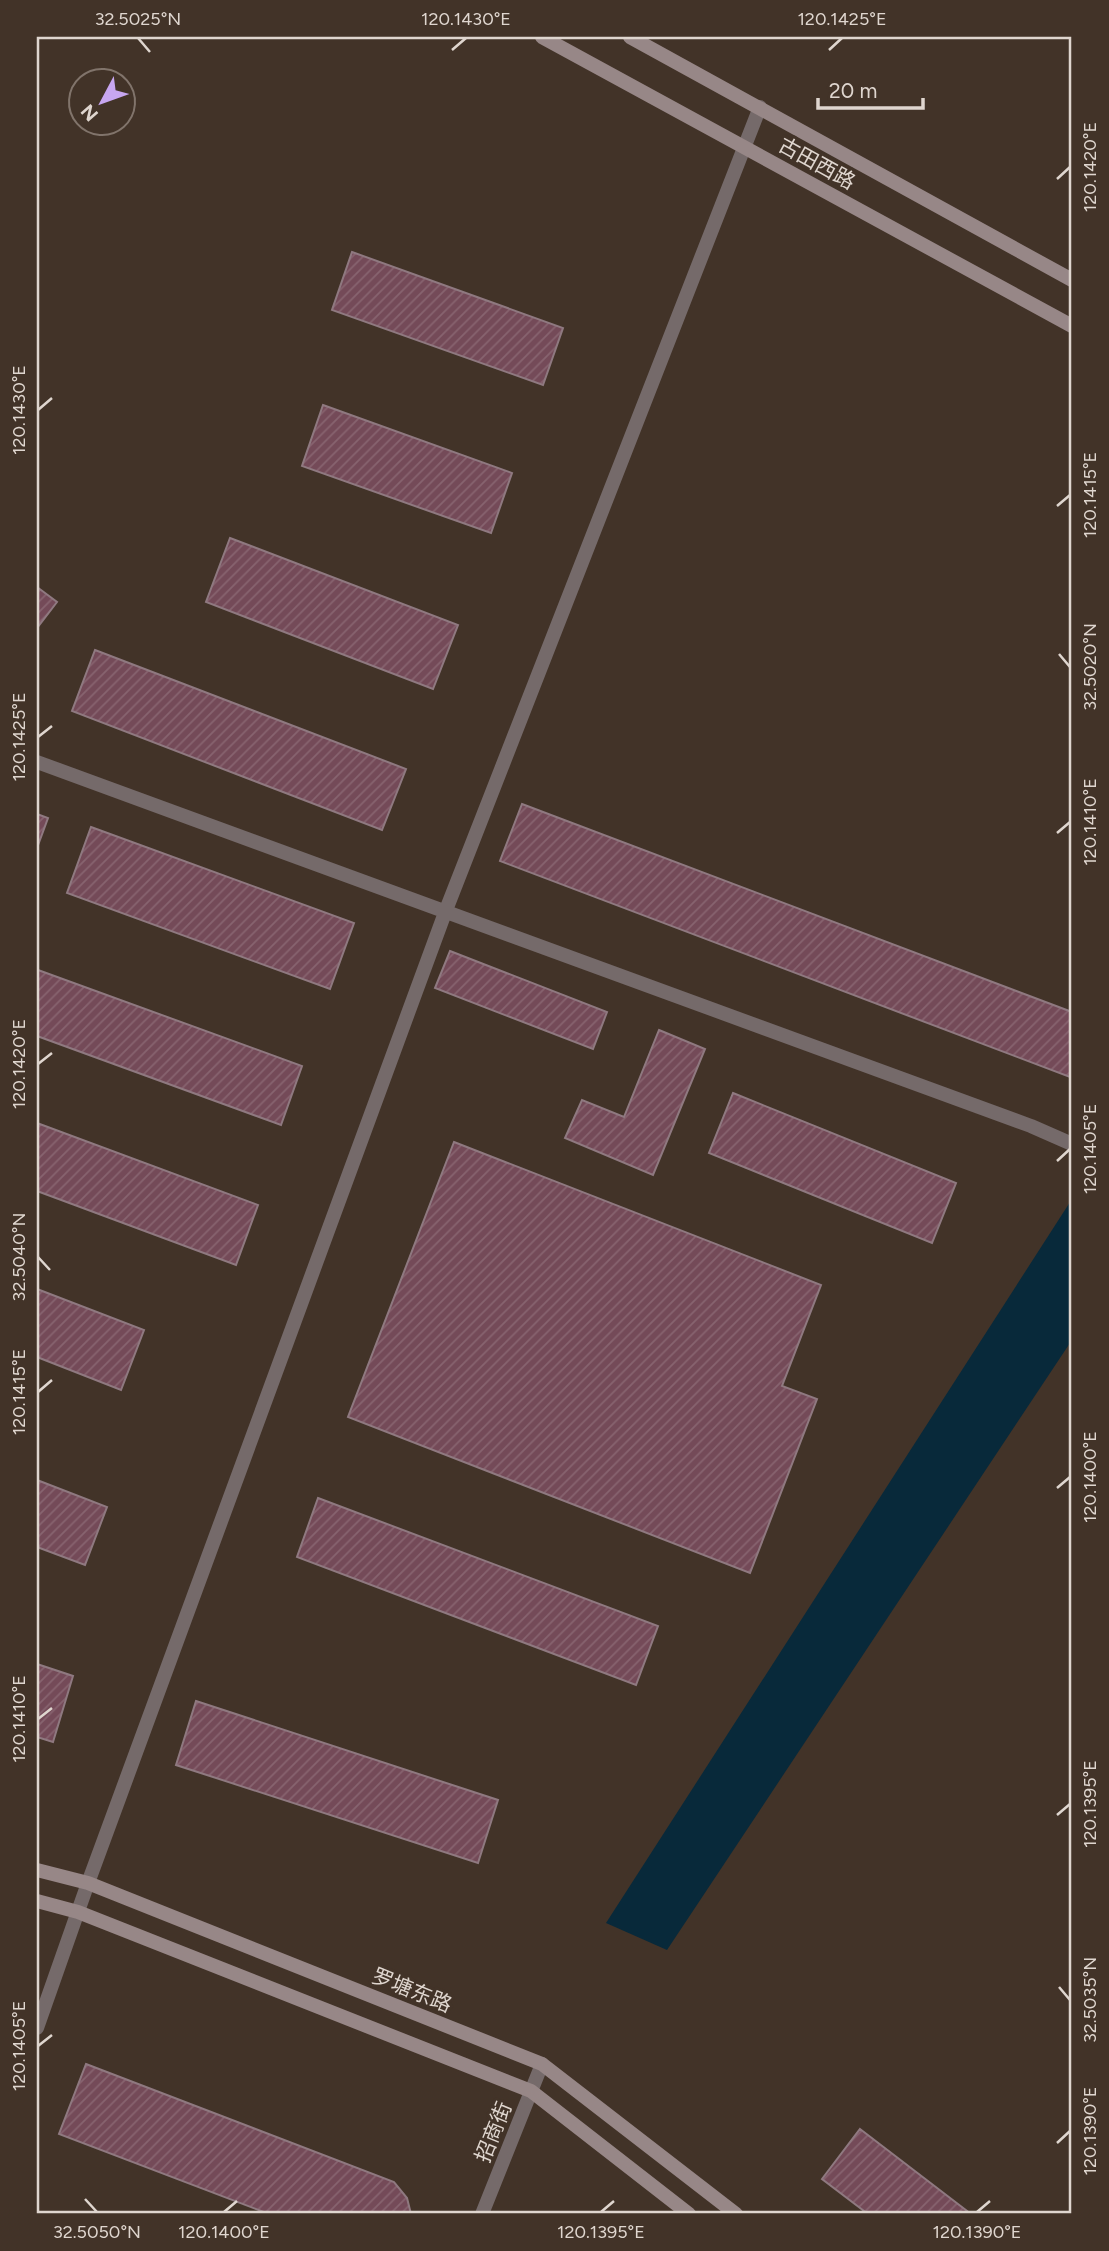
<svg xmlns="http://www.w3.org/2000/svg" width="1109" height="2251" font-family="Figtree,'Noto Sans SC',sans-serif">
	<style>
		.water { fill: #08293a }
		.building { fill: url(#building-hatch); stroke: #8f7980; stroke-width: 2 }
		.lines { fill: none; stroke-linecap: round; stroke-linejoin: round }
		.street { stroke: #756a6a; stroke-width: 14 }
		.secondary { stroke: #978787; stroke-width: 14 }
		.ticks { fill: none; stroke: #dfd6cf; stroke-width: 2.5 }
		.labels { text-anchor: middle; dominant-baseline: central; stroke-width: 6; stroke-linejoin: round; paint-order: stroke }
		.street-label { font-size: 21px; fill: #dfd6cf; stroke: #423328 }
		.neatline { fill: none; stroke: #dfd6cf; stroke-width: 2.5 }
		.ticks-label { font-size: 18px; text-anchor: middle; fill: #dfd6cf }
	</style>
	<defs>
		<pattern id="building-hatch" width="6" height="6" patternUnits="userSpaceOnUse" patternTransform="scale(1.75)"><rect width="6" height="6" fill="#744a58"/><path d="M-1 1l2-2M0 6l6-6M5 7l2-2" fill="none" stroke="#87636f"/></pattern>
	</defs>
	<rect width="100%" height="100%" fill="#423328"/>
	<path class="water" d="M1072 1199V1340L667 1950 606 1923Z"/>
	<path class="building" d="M352 252 563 328 543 385 332 310Z
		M323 405 512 473 491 533 302 466Z
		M230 538 458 625 433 689 206 602Z
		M37 587 57 602 37 628Z
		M95 650 406 769 382 830 72 711Z
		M522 804 1072 1012V1071L1070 1077 500 861Z
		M37 814 48 818 37 848Z
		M91 827 354 923 330 989 67 893Z
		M450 951 607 1012 593 1049 435 988Z
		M38 970 302 1066 281 1125 37 1036Z
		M659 1030 705 1049 653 1175 565 1138 582 1100 624 1117Z
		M733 1093 956 1183 932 1243 709 1153Z
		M37 1123 258 1205 236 1265 37 1191Z
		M454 1142 821 1285 782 1386 817 1399 750 1573 348 1417Z
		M37 1289 144 1330 121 1390 37 1357Z
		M37 1480 107 1507 85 1565 37 1547Z
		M318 1498 658 1626 636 1685 297 1557Z
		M37 1664 73 1676 53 1742 37 1737Z
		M196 1701 498 1800 478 1863 176 1765Z
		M86 2064 394 2182 407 2198 411 2214H269L59 2134Z
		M860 2129 971 2214H868L822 2179Z"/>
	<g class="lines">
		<path class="street" d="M37 762 1031 1126 1072 1144
			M37 2028 88 1883 446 910 760 107
			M482 2214 542 2064"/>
		<path class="secondary" d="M542 37 1072 326
			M630 37 1072 280
			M37 1870 88 1883 542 2064 736 2214
			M37 1901 78 1912 531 2091 689 2214"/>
	</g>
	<path class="ticks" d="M138 38 150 52M452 50 466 38M829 50 842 38M1057 179 1070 167M38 410 52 398M1057 506 1070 495M1059 654 1070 667M38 737 52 726M1057 833 1070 822M38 1064 52 1053M1057 1161 1070 1149M38 1257 50 1270M38 1392 52 1380M1057 1488 1070 1477M38 1719 52 1708M1057 1815 1070 1804M1059 1987 1070 2000M38 2046 52 2035M1057 2143 1070 2131M85 2199 97 2212M224 2212 237 2201M601 2212 614 2201M977 2212 990 2201"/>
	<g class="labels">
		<g class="street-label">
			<text transform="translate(817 163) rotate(29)">古田西路</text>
			<text transform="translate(412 1990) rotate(22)">罗塘东路</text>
			<text transform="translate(493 2132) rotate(-68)">招商街</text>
		</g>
	</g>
	<rect width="1109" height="2251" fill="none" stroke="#423328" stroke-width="77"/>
	<g transform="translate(102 102) rotate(229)"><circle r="33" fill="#423328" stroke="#81746b" stroke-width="2"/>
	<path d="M0-5L12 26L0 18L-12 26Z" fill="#c7a6f0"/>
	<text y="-10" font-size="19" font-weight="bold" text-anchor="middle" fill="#dfd6cf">N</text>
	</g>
	<path d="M818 98v10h105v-10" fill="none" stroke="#dfd6cf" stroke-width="3.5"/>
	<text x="829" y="98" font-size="21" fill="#dfd6cf" stroke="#423328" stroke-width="5" paint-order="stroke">20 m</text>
	<rect x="38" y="38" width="1032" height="2174" class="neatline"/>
	<g class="ticks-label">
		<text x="138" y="25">32.5025°N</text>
		<text x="466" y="25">120.1430°E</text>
		<text x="842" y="25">120.1425°E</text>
		<text transform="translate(1090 167) rotate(-90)" y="6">120.1420°E</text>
		<text transform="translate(19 410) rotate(-90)" y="6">120.1430°E</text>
		<text transform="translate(1090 495) rotate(-90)" y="6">120.1415°E</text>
		<text transform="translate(1090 667) rotate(-90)" y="6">32.5020°N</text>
		<text transform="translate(19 737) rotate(-90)" y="6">120.1425°E</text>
		<text transform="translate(1090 822) rotate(-90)" y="6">120.1410°E</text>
		<text transform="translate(19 1064) rotate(-90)" y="6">120.1420°E</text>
		<text transform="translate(1090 1149) rotate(-90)" y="6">120.1405°E</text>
		<text transform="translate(19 1257) rotate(-90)" y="6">32.5040°N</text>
		<text transform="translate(19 1392) rotate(-90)" y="6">120.1415°E</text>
		<text transform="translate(1090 1477) rotate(-90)" y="6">120.1400°E</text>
		<text transform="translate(19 1719) rotate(-90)" y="6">120.1410°E</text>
		<text transform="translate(1090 1804) rotate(-90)" y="6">120.1395°E</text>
		<text transform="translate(1090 2000) rotate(-90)" y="6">32.5035°N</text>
		<text transform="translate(19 2046) rotate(-90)" y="6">120.1405°E</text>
		<text transform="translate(1090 2131) rotate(-90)" y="6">120.1390°E</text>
		<text x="97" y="2238">32.5050°N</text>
		<text x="224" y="2238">120.1400°E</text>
		<text x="601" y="2238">120.1395°E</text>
		<text x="977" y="2238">120.1390°E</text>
	</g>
</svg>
